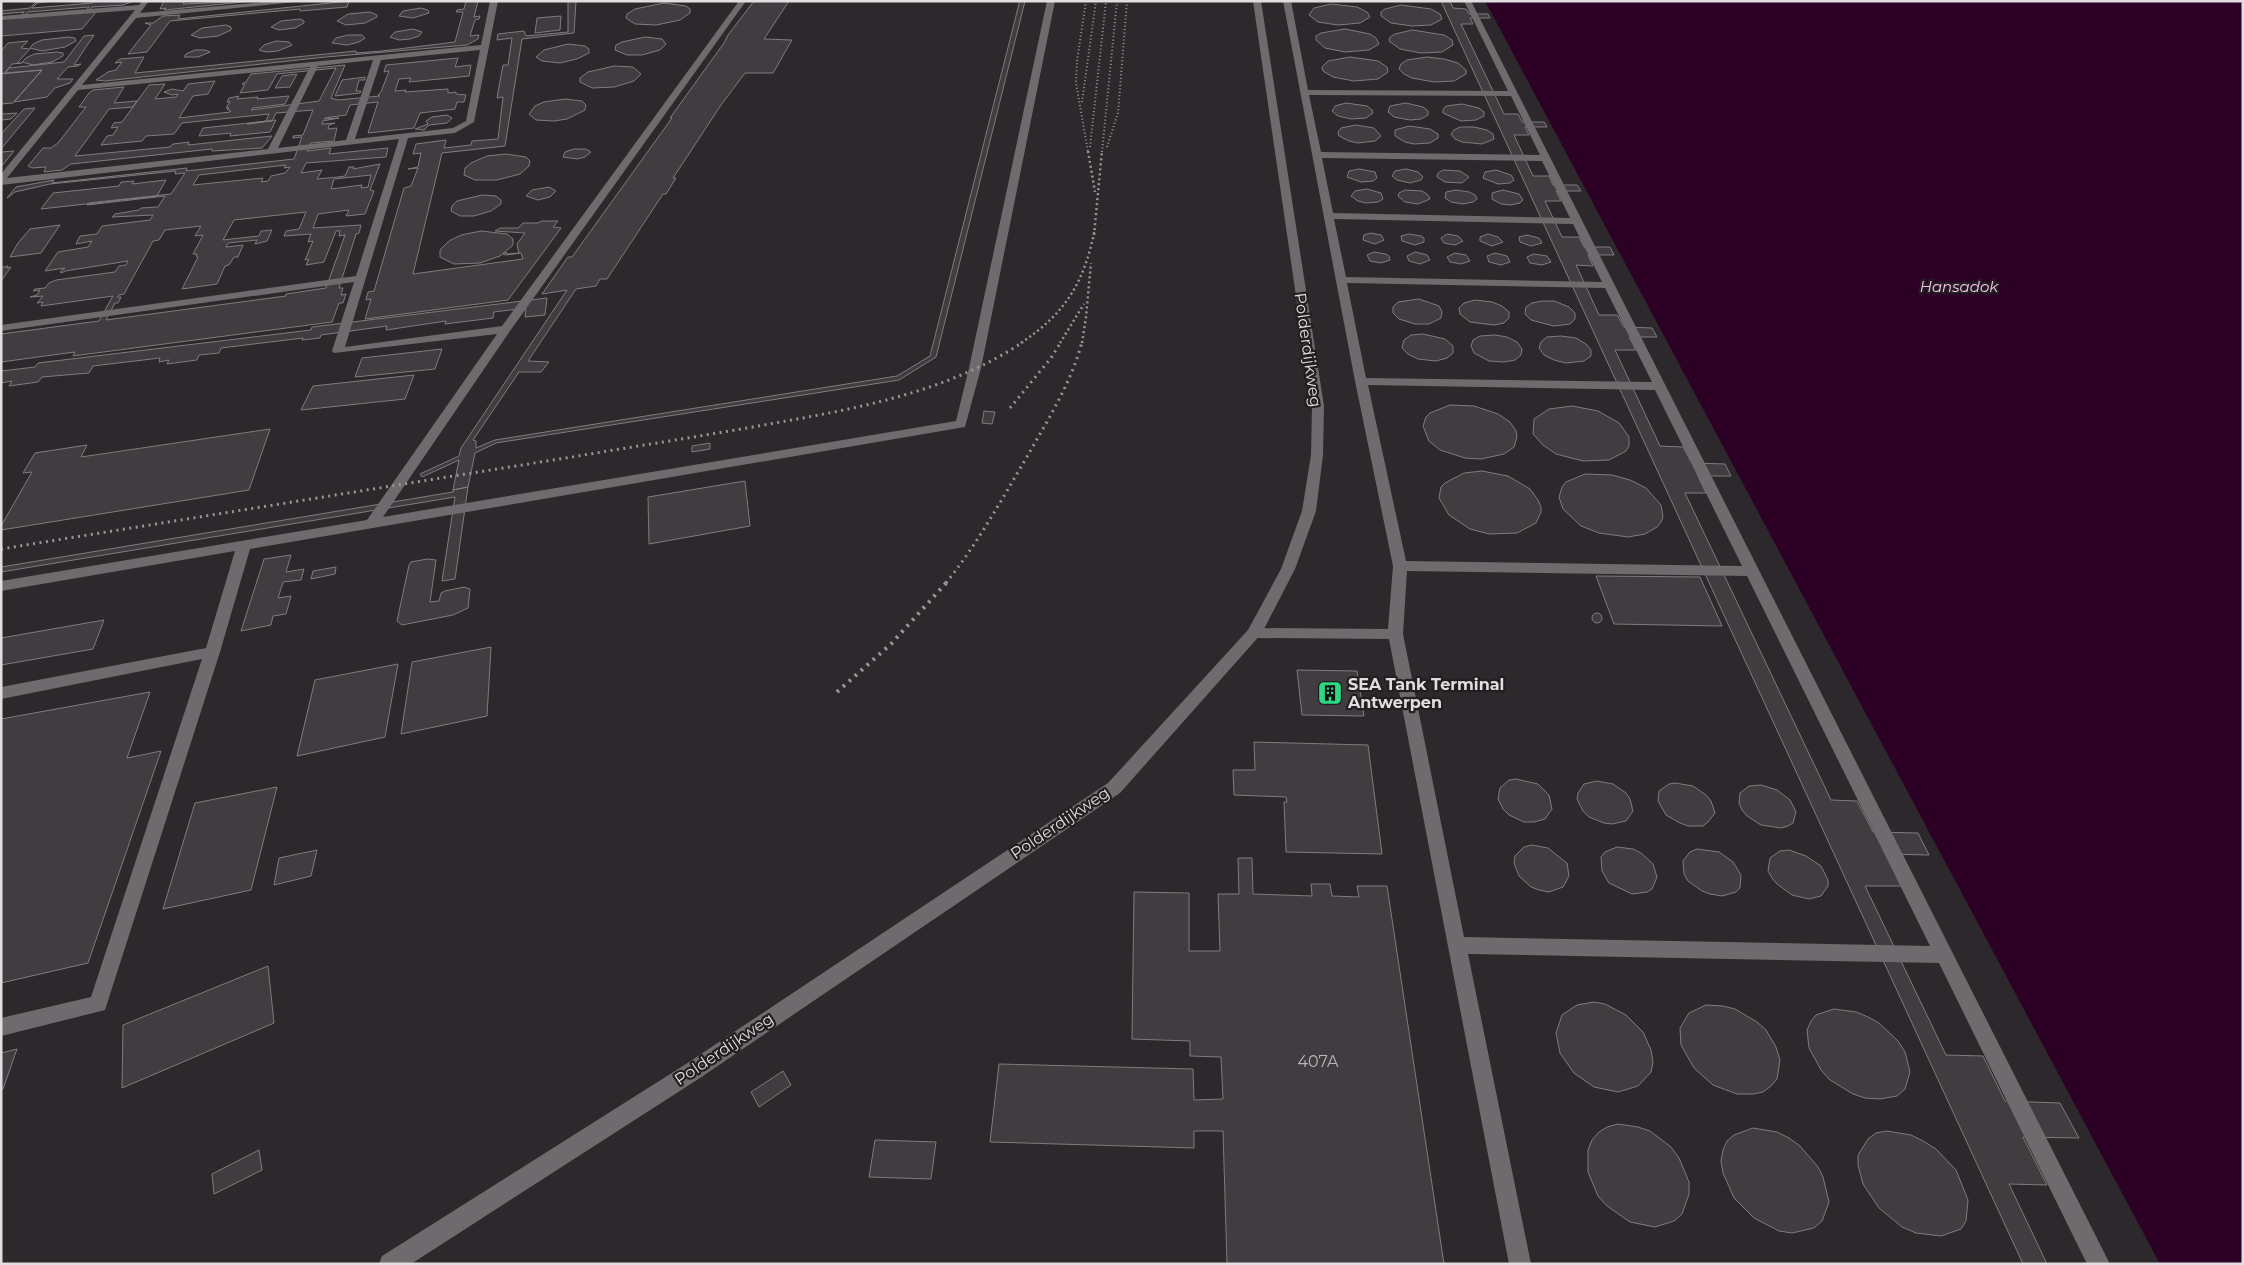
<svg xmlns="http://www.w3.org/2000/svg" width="2244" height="1265" font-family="Montserrat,sans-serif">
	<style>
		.water { fill: #2d0126 }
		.building { fill: #413c40; stroke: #807b7e; fill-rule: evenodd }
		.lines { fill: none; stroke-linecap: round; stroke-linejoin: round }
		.service { fill: #6e6a6d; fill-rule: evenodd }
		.minor { fill: #6e6a6d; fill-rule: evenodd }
		.rail-far3 { stroke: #999699; stroke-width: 2; stroke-dasharray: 1 2.5; stroke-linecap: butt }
		.rail-far2 { stroke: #999699; stroke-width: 2.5; stroke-dasharray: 2 3; stroke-linecap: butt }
		.rail-far1 { stroke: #999699; stroke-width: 3; stroke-dasharray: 2 4.5; stroke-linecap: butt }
		.rail { stroke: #999699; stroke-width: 4; stroke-dasharray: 2.5 5.5; stroke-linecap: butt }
		.labels { text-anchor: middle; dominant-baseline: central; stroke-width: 4.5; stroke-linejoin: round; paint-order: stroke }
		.far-water-label { font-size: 15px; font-style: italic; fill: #fbc2ed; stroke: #221e21 }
		.street-label { font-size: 16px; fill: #e0dee0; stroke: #221e21 }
		.poi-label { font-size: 16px; font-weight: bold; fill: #e0dee0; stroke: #221e21; text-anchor: start }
		.near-number-label { font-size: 16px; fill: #b8b6b8 }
	</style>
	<rect width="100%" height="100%" fill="#2c282b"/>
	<path class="water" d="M1485 1H2243V1264H2160Z"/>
	<path class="building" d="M53 1 37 3 32 8 93 3 95 1H134L123 5 92 7 88 12H85L89 7 28 12 23 18H19L24 12 1 14V11L30 8 35 3Z
		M164 1H185L183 4 253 1 164 10 166 8 160 9Z
		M349 1 347 7 300 11V9L170 21 147 52 128 54 151 25 145 23H153L163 16 180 15 178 19Z
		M466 1H478L474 17 480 16 479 19 475 20 470 36 479 35 478 39 467 45 326 57 105 81 96 80 108 72 116 70 122 62 115 63 120 59 144 57 135 73 356 51V53L382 51 455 42 463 12H456L457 10 464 9Z
		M568 1H577H576L574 33 522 39 505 146 442 153 413 274 523 259 521 253 506 255 503 254 506 252 507 254 519 253 517 244 525 233 495 231 500 228H518L523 223H538L542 221H558L553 227 561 228 508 300 365 319 371 299 366 300 368 292 374 291 404 188 411 186 418 168 408 169 418 167 421 153 413 154 416 144 446 140 444 148 471 145 472 141 498 139 503 97 497 98 503 65H508L512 38 497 40 498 34 524 31 526 36 568 32Z
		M754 1H789L764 39 792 40 773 73H745L721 105 673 178H676L666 194H663L607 279H600L596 286 576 289 528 361 549 362 541 372H519L473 440 476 441V448L495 440 897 376 930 356 1019 4 1020 1H1025L936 357 899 380 496 443 475 453 468 487 453 490 459 460 422 477 420 474 459 456 461 448 567 290 542 294 568 257H572L672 118H670L724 43 728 35Z
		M1441 1H1450L1453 8 1466 9 1469 14H1488L1490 18H1470L1473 24H1461L1504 114H1518L1522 122H1544L1547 127H1525L1529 135H1514L1533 176H1549L1553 185H1577L1581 191H1556L1561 201H1545L1562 237H1579L1584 247H1610L1614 255H1588L1593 266 1576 265 1599 315H1617L1624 327 1652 328 1657 337H1629L1636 350H1615L1660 446 1683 447 1692 463 1725 464 1731 476H1698L1706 493H1685L1831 800 1857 801 1873 832 1918 833 1929 855 1887 854 1903 886H1865L1946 1055 1983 1056 2005 1101 2060 1103 2079 1138 2023 1137 2047 1185 2009 1184 2047 1264H2023Z
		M664 3 686 6 690 9V13L680 20 656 25 635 24 626 18 627 14 635 9Z
		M1331 4 1357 7 1367 12 1370 17 1360 23 1338 25 1318 22 1309 15 1314 8Z
		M1401 5 1431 9 1440 14 1442 19 1431 25 1412 26 1391 23 1381 16V12L1385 9Z
		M421 8 428 10 429 13 413 18 399 16 403 11Z
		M97 11 82 29 1 36V19Z
		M370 12 377 15V17L365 23 346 25 337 21 348 14Z
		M561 16 560 30 535 33 537 18Z
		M300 19 304 21V23L295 28 279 30 271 27 281 21Z
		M226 25 231 27V30L218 36 200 38 191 35 202 28Z
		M413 29 422 32 419 36 410 39 399 40 390 37 395 32Z
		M1345 29 1370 34 1376 38 1379 44 1369 50 1345 52 1325 48 1316 40V36L1321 33Z
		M1412 30 1444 35 1452 40 1453 45 1442 52 1421 53 1400 49 1389 41 1390 37 1395 34Z
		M94 35 74 65 81 64 78 66 68 67 57 79H73L70 83 55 88 47 97 14 102 42 70 5 73 9 68 64 62 84 36Z
		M348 35H362L365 38 359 42 347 45 332 43 336 38Z
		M68 37 75 38 76 41 65 47 42 51 30 48 33 44 42 40Z
		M645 37 662 39 666 44 660 50 642 55H627L615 50 616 45 622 42Z
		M28 41 21 48 30 49 17 63H22L12 64 5 73 1 74V51L8 43Z
		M276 41 289 42 292 45 278 51 266 52 259 50 264 45Z
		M568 44 585 46 589 49V53L577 59 560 63 542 61 536 57 544 50Z
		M195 50H205L210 52 198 57H184L186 54Z
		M57 52 63 53V56L52 62 33 65 22 62 26 58 34 54Z
		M1350 57 1378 61 1387 67 1388 72 1378 79 1354 81 1333 77 1323 71 1322 67 1328 61Z
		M1427 57 1444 59 1458 63 1466 70V74L1454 81 1434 82 1412 78 1404 74 1399 69 1401 64 1407 60Z
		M458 58 455 67 471 65 469 76 409 82 411 78 399 79 395 91 406 90 405 92 448 89V93L456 92V94L466 95 464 102H457L455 109 420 113 414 128 368 133 378 102 350 105 346 115 325 118 324 119 339 118 323 121 322 124 335 123 329 125 328 129 337 128 334 141 311 143 307 151 331 148 329 154 388 148 386 157 306 163 301 173 322 170 317 179 338 177 345 176 349 167H354L353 169 380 164 370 190 374 191 365 214 346 216 349 210 318 214 313 228 361 225 359 233 356 234 339 288H343L341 295 346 294 343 303H339L332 322 73 356 75 352 1 362V334L99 321 113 296 41 306 43 302 37 303 43 296 30 297 37 295 40 290 33 291 35 289 45 288 49 283 56 280 115 272 119 266 126 265 128 261 65 271 62 273 60 272 65 268 45 271 58 252 88 247 92 241 76 244 80 236 97 234 102 226 150 220 153 215 112 217 115 214 139 210 141 208 158 207 165 196 87 205 89 203 171 194 185 173 175 174 176 171 50 184 15 192 7 198 16 187 54 180 52 183 187 168 186 171 294 159 302 137 293 138V136L303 135 313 110 276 113 272 121 247 124 266 121 269 114 182 123 174 134 146 136 142 141 101 145 107 136 113 135 118 127 111 128 114 123 122 122 149 85 165 84 155 99 176 97 178 94 172 95 164 92 172 89 183 91 188 84 215 81 208 94 193 96 179 118 230 112 231 111 227 109 229 108H226L230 102H227L229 98 239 96 237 99 258 97 257 99 289 96 285 104 253 108 251 110 319 101 336 68 277 74 268 90 240 93 245 84H242L246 82 251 74 345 65 331 98 338 100 380 96 378 95 381 92 389 71 384 72 386 65ZM286 165 284 168 290 167 285 173 271 176 268 181 261 182 263 178 193 185 199 175ZM371 175 368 187 361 188 362 185 331 189 334 179ZM306 212 299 229 286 231 284 236 311 234 308 242 313 241 305 260 309 259 306 265 324 262 336 231H340L339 236 345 235 326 288 286 294V296L106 320 115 303H118L121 297H117L119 295 124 294 153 241 159 240 165 230 201 226 195 236 203 235 193 254H197L196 256 198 257 182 289 217 284 225 266 229 265 234 257H238L243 245 226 247 228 243 257 240 255 244 267 241 272 230 261 231 259 236 223 240 234 220Z
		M614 66 633 67 641 74 634 81 614 87 592 88 580 82V78L588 72Z
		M42 70 13 103 1 104V74Z
		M297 74 290 87 275 88 282 76Z
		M365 77V80H359L356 91H361L360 93 335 96 342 80Z
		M124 87 114 103 137 101 133 107 109 109 75 156 170 147 173 144 189 142 188 145 272 136 262 148 212 151V149L71 164 62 170 44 172 46 167 32 168 28 166 43 148H51L58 143 86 107H79L89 93 93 90Z
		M565 99 582 101 586 105 585 110 567 119 554 121 536 120 529 114 535 106 544 102Z
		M1346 103 1367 106 1372 110 1373 113 1366 118 1351 119 1338 116 1332 111 1335 106Z
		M1406 103 1423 107 1428 111V115L1421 119 1410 120 1394 117 1388 112 1390 106Z
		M1462 104 1479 108 1484 112V116L1476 120 1461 121 1443 113V110L1446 106Z
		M35 108 1 149V134L24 109Z
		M17 113 11 119 1 120V114Z
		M447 115 452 118 447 123 429 125 424 130 415 129 428 124 426 121 432 117Z
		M276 120 270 132 230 136 231 133 199 136 203 128Z
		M1356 125 1374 128 1381 136 1375 141 1358 143 1349 141 1339 136 1338 132 1341 128Z
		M1409 126 1430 129 1438 134V138L1430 143 1414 144 1405 142 1395 136V130Z
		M1460 127H1474L1487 130 1493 134 1494 139 1482 144 1462 142 1455 139 1451 134 1454 130Z
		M574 149H586L591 152 585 157 577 159 563 157 565 152Z
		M14 151 1 167V152Z
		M506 154 526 157 530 161 529 166 520 174 497 180H475L464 175 465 168 471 163 487 156Z
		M1359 169 1375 172 1377 178 1373 181 1361 182 1347 177 1349 171Z
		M1406 169 1418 172 1423 177 1421 180 1410 183 1397 180 1392 176 1395 171Z
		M1443 170 1460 171 1469 177 1462 183 1445 182 1437 177 1438 173Z
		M1496 170 1511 175 1514 180 1510 183 1498 184 1483 178 1485 172Z
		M166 180 157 196 41 209 53 193 119 186 121 182 134 181 132 184Z
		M549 187 556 191 550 197 538 200 526 196 532 190Z
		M1367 189 1381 193 1383 199 1378 202 1366 203 1358 201 1351 196 1355 191Z
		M1405 190 1422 191 1428 195 1430 199 1418 204 1405 202 1398 196 1399 193Z
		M1456 190 1469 192 1475 195 1477 199 1473 202 1463 204 1451 202 1445 198 1446 192Z
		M1503 190 1519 194 1523 200 1520 203 1510 205 1501 204 1492 199V193Z
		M482 195 496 196 501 200V204L491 211 474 216H460L451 211 452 206 457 201Z
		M60 225 41 253 10 257 18 243 30 229Z
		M481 231 507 234 513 239V245L500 256 480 263 454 264 440 257V250L449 241 461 235Z
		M1371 233 1381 235 1384 240 1375 244 1363 240 1364 235Z
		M1409 234 1421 236 1424 238V242L1415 245 1402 241 1401 236Z
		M1447 234 1458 236 1463 241 1455 245 1444 243 1441 238Z
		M1488 234 1498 237 1503 242 1492 246 1480 241V237Z
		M1527 235 1539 238 1542 243 1531 246 1520 242 1519 237Z
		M1374 252 1386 254 1389 256 1390 260 1381 263 1370 261 1367 255Z
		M1415 252 1427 255 1430 260 1420 264 1409 261 1407 256Z
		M1455 253 1466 255 1470 261 1461 264 1450 262 1447 257Z
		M1495 253 1507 256 1510 262 1501 265 1489 262 1487 256Z
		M1534 254 1547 256 1551 262 1542 265 1530 263 1527 257Z
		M8 266 7 268 11 267 1 281V268Z
		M547 298 545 315 525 317 526 308 494 312 493 318 445 324 446 321 386 330 387 326 321 335 320 338 302 340 303 338 221 348 219 353 199 355 197 360 167 364 169 360 159 362 160 358 93 366 89 373 42 377 38 382 9 386 12 381 1 383V371L35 367 38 363 311 330 312 327Z
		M1419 299 1439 306 1442 312 1441 318 1429 324H1415L1399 319 1393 313V307L1398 302Z
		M1475 300 1492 302 1502 306 1509 312V318L1504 323 1494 325 1470 322 1460 314 1459 308 1464 303Z
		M1542 301H1554L1569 307 1575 313V319L1570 324 1554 326 1531 320 1525 314 1526 307 1532 303Z
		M1423 334 1445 339 1453 346V353L1447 358 1436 361 1418 359 1408 354 1402 348 1404 340 1411 335Z
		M1495 335 1507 337 1517 342 1522 349 1521 355 1515 360 1504 362 1489 361 1474 353 1471 346 1473 340 1480 336Z
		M1561 336 1576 338 1586 344 1591 350V356L1584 361 1566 363 1554 360 1544 355 1539 348 1541 342 1547 337Z
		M442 349 435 369 355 377 362 358Z
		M414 375 405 399 301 410 313 386Z
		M1450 405 1474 406 1498 414 1510 422 1516 431 1517 437 1514 447 1504 454 1481 459 1465 458 1440 450 1429 441 1423 426 1426 417 1430 413Z
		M1572 406 1598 411 1619 423 1629 437V446L1626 451 1609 460 1583 461 1556 454 1543 445 1533 434 1534 419 1549 409Z
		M984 411 995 412 992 424 982 423Z
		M270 429 249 490 1 530V526L32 472 23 473 35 453 87 445 81 457Z
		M710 443V449L692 452V446Z
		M1482 471 1508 476 1530 489 1538 500 1541 507V512L1536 523 1517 533 1489 534 1470 529 1449 515 1439 498 1441 487 1445 483 1464 473Z
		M1585 474 1612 475 1630 480 1646 488 1661 505 1663 517 1661 522 1657 527 1645 534 1628 537 1599 533 1581 526 1563 509 1559 497 1562 487 1566 482Z
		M745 481 750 526 649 544 648 497Z
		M468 487 455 579 442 581 455 497 1 572V567L453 492V490Z
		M291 555 286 572 304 569 301 580 283 582 278 598 291 596 286 614 273 616 271 625 241 631 264 559Z
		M427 559 436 560 430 602 439 601 441 593 445 591 464 587 470 589 468 608 453 615 402 625 397 621 409 565 411 562Z
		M336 567 335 574 311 579 313 571Z
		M1596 576 1700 577 1722 626 1614 624Z
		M1592 618a5 5 0 1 1 10 0a5 5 0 1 1-10 0Z
		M104 620 93 649 1 665V638Z
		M491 647 487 716 401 734 412 662Z
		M398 664 385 737 297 756 315 680Z
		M1297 670 1357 671 1364 716 1302 715Z
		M150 692 127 758 161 751 88 963 1 983V719Z
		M1254 742 1368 745 1382 854 1286 852 1284 802H1287L1286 797 1234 795 1233 770H1255Z
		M1516 779 1538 784 1549 795 1552 809 1545 819 1534 822H1524L1509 815 1503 809 1498 799 1500 788 1509 780Z
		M1597 781 1613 784 1626 793 1630 799 1633 811 1626 821 1612 824 1604 823 1589 817 1583 811 1577 799 1578 793 1584 784Z
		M1675 783 1693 786 1706 795 1711 801 1715 813 1708 822 1703 826H1688L1680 823 1666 815 1658 801 1659 791 1669 784Z
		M1761 785 1777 790 1790 800 1796 812 1793 823 1788 826 1781 828 1761 825 1747 816 1742 810 1739 803 1740 793 1749 786Z
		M277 787 251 890 163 909 195 803Z
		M1532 845 1548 848 1567 863 1569 876 1563 887 1549 892 1539 890 1531 887 1519 876 1514 863 1515 856 1524 847Z
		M1617 847 1633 849 1641 853 1653 864 1657 877 1652 889 1647 892 1632 894 1609 883 1602 871 1601 857 1605 852Z
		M1697 849 1719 852 1733 862 1741 875 1740 888 1736 892 1722 896 1710 894 1702 891 1688 881 1684 874 1683 861 1690 852Z
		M317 850 311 876 274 885 279 858Z
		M1789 850 1806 856 1821 866 1828 880V886L1821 896 1809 899 1792 895 1777 884 1772 878 1768 871 1770 858 1780 851Z
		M1238 858H1252L1253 894 1312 896 1311 884H1330L1332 896 1359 897 1357 886H1387L1444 1264H1227L1223 1131H1194V1148L990 1142 999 1064 1193 1069 1194 1100 1223 1099 1221 1057 1190 1056V1041L1132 1039 1134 892 1189 893V951H1220L1218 894H1239Z
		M268 966 274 1023 122 1088 123 1025Z
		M1594 1002 1605 1004 1626 1015 1643 1032 1651 1050 1653 1062 1651 1072 1638 1086 1618 1092 1594 1087 1574 1073 1560 1053 1556 1033 1562 1015 1577 1005Z
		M1706 1005 1723 1006 1735 1009 1757 1022 1766 1030 1776 1047 1780 1060 1777 1079 1771 1086 1763 1092 1753 1094H1737L1713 1085 1694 1068 1681 1045 1680 1028 1689 1013Z
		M1834 1009 1856 1012 1868 1017 1879 1023 1898 1041 1905 1052 1910 1072 1905 1089 1897 1096 1880 1099 1865 1098 1853 1094 1830 1080 1821 1070 1809 1048 1807 1030 1811 1021 1816 1015Z
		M17 1049 3 1089 1 1090V1053Z
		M783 1071 791 1085 759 1107 751 1092Z
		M1618 1124 1638 1127 1650 1131 1671 1147 1679 1158 1689 1182V1194L1682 1214 1674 1221 1655 1227 1630 1222 1607 1206 1598 1196 1588 1172V1150L1592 1140 1599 1132 1607 1127Z
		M1753 1128 1777 1132 1789 1138 1800 1146 1818 1167 1823 1177 1829 1202 1822 1221 1814 1228 1792 1233 1779 1231 1754 1218 1734 1198 1723 1173 1721 1161 1723 1150 1727 1141 1734 1135Z
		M1887 1131 1911 1135 1923 1141 1936 1149 1956 1170 1968 1200 1966 1221 1961 1229 1941 1236 1916 1233 1902 1227 1879 1208 1863 1184 1858 1165V1155L1868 1139 1876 1133Z
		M875 1140 936 1142 931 1179 869 1177Z
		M259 1150 262 1170 214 1194 212 1174Z"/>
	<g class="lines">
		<path class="service" d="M142 1H149L140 13 275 1H305L136 18 82 85 481 45 490 1H498L474 122 455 133 408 138 345 347 502 326 739 1H746L510 331 383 517 956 421 969 368 1047 1H1055L981 368 965 427 250 549 220 652 105 1010 1 1036V1018L91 997 202 659 1 699V687L206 648 235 551 1 591V581L367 520 497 334 334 353 332 351 354 282 1 331V325L356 276 399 139 1 185V174L135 10 1 20V16L139 5ZM480 50 466 121 453 128 355 139 381 60ZM373 60 346 140 278 148 318 66ZM310 67 268 149 7 178 78 90Z
			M1283 1H1291L1308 90 1508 91 1464 1H1471L2110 1264H2087L1939 963 1468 954 1531 1264H1509L1389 639 1254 638 1249 637 1246 633 1249 629 1254 628 1388 629 1393 566 1355 381ZM1309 95 1511 96 1540 155 1321 152ZM1322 158 1542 161 1570 218 1333 213ZM1334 219 1573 224 1602 282 1346 277ZM1347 283 1605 288 1652 382 1366 378ZM1368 385 1655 390 1742 566 1406 561ZM1407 571 1747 576 1930 946 1464 937 1403 634Z"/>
		<path class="minor" d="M1253 1H1261L1324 406 1323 455 1316 511 1295 569 1262 633 1120 793 700 1078 411 1264H379L382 1256 686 1064 1108 783 1248 630 1281 569 1302 511 1311 455 1312 406Z"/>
		<path class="rail-far3" d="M1086 1 1077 61 1076 83 1088 152
			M1082 102 1096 1
			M1090 147 1106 1
			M1107 147 1118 113 1127 1
			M1102 152 1117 1"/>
		<path class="rail-far2" d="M1088 151 1095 192
			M1094 235 1102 151
			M1021 343C1067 312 1084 282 1095 229
			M1060 343 1084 304
			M1082 343 1086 317 1091 263"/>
		<path class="rail-far1" d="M1010 408 1051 358 1061 342
			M1 549C193 518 385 487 578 456 643 445 709 435 775 423 860 408 950 391 1023 342
			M946 583C978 543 1002 499 1028 455 1049 418 1071 383 1082 342"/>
		<path class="rail" d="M837 692 891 644 947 582"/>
	</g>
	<defs>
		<symbol id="building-square" viewBox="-11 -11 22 22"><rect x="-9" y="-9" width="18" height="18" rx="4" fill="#2ed883" stroke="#221e21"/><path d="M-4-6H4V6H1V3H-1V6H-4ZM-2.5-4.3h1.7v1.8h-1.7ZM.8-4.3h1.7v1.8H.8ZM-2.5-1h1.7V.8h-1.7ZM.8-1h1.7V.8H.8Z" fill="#111"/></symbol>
	</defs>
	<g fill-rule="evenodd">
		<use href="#building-square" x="1316" y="679" width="28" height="28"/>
	</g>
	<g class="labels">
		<g class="far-water-label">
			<text x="1959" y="286">Hansadok</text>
		</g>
		<g class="street-label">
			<text transform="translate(1308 350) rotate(82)">Polderdijkweg</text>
			<text transform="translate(1060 823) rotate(-34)">Polderdijkweg</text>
			<text transform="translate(724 1049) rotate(-34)">Polderdijkweg</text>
		</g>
		<g class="poi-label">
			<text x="1348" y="684">SEA Tank Terminal<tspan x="1348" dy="18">Antwerpen</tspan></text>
		</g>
		<g class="near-number-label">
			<text x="1318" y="1061">407A</text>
		</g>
	</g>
	<rect width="2244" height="1265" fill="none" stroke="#e0dee0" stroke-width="5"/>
</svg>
